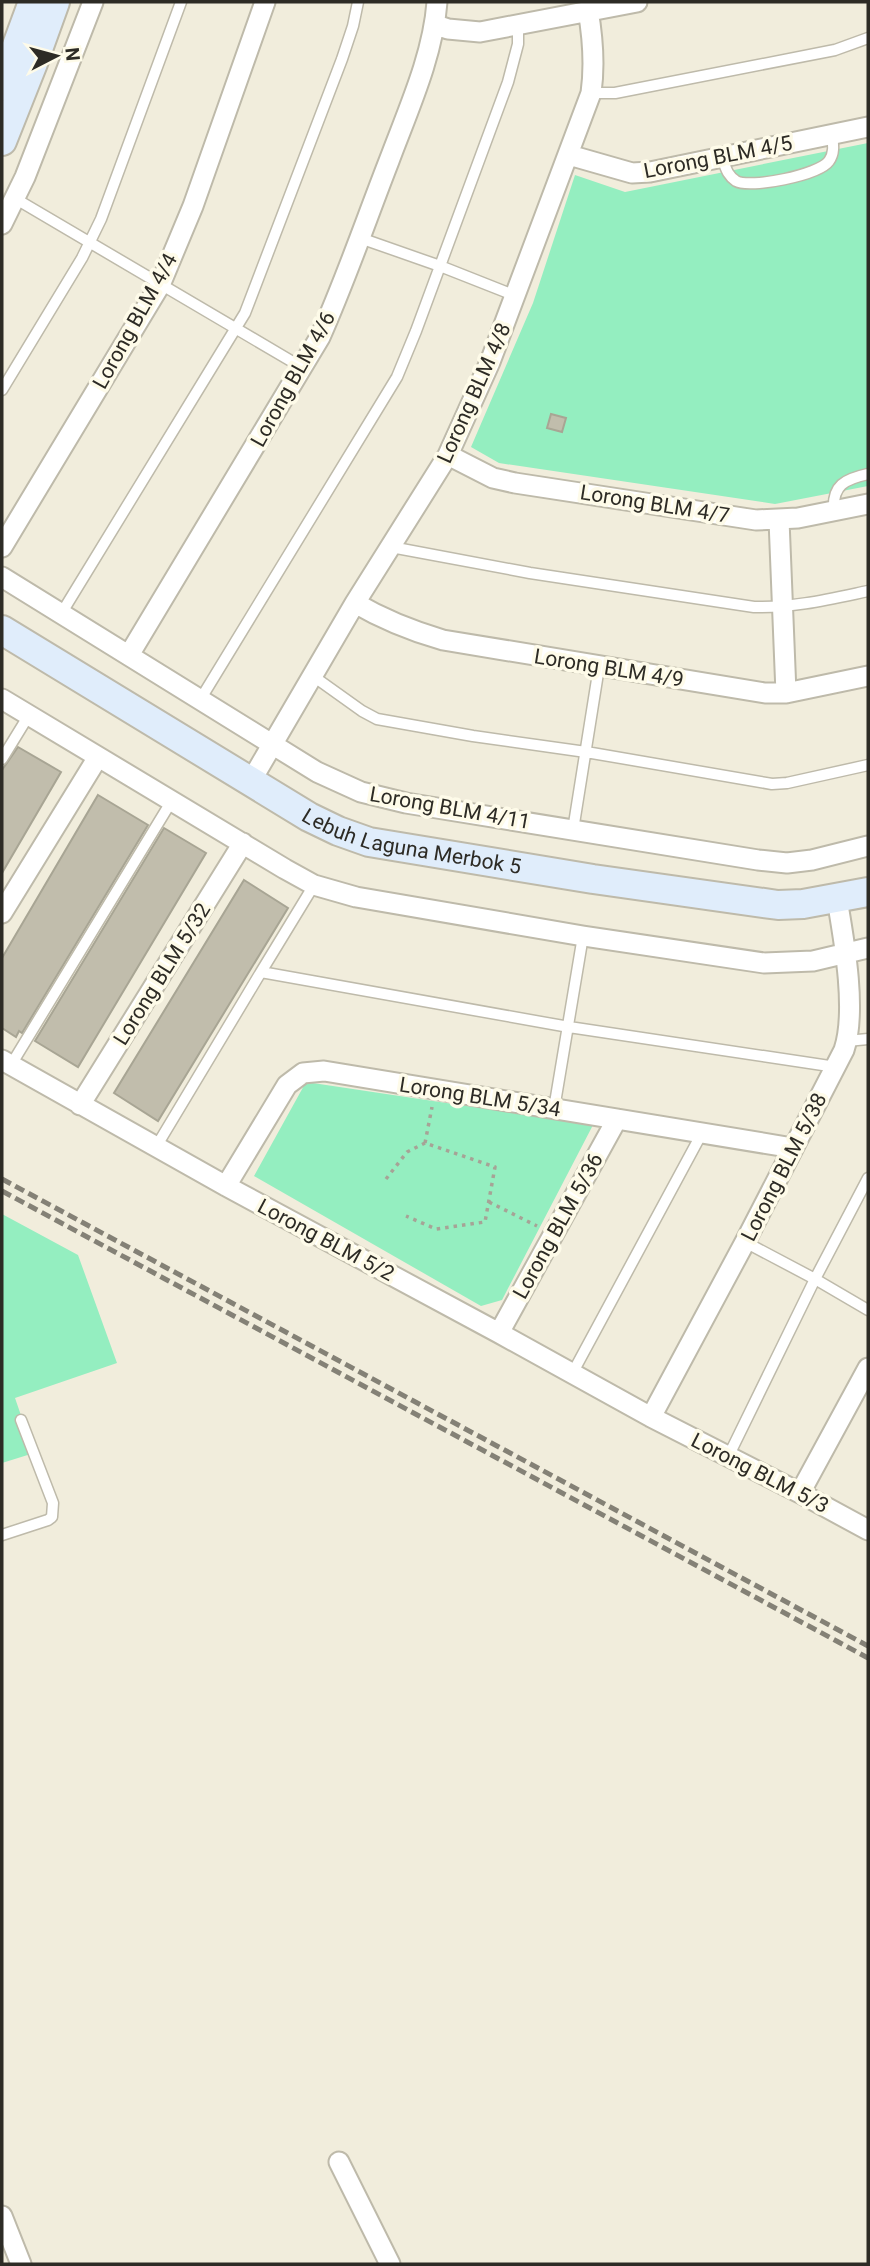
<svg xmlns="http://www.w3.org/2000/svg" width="870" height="2266" font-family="Roboto,sans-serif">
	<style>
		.green { fill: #94eec0 }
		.building { fill: #c1bdac; stroke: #a8a594; stroke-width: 2 }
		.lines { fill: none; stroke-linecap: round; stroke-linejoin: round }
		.lane-casing { stroke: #bebaaa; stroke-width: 13 }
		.street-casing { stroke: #bebaaa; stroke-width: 23 }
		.secondary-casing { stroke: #bebaaa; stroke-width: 32 }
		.path { stroke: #a6a396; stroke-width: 3.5; stroke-dasharray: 3.5 5; stroke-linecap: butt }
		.lane { stroke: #fff; stroke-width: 10 }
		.street { stroke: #fff; stroke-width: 19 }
		.secondary { stroke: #e0edfb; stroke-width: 28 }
		.rail { stroke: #848176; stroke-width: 5; stroke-dasharray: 10 5; stroke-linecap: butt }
		.labels { text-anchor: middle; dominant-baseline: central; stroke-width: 7; stroke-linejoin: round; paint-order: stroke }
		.street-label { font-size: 21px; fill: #2d2b25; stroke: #fefbe9 }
	</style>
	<rect width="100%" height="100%" fill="#f1eddc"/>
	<path class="green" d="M868 143V486L775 504 499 463 471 447 533 303 575 175 625 192Z
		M306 1082 593 1125 502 1300 481 1306 254 1176Z
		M2 1214 78 1255 117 1363 15 1398 34 1453 2 1463Z"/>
	<path class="building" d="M551 414 566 418 562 432 547 428Z
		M18 747 61 772 2 873V770Z
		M98 795 148 825 22 1033 19 1031 16 1037 2 1028V958Z
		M164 828 206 853 78 1067 35 1041Z
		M244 880 288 908 158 1121 114 1093Z"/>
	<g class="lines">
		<defs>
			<path id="lane" d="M591 93H615L835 50 868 38
				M722 158C726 168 727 175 736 181 750 189 819 175 829 161 835 153 833 143 832 134
				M16 199 303 368
				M360 238 440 266 516 296
				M2 390 82 258 101 219 181 2
				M834 511C832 485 845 479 868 474
				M391 547 530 573 754 607C793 608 830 599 868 591
				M61 614 245 313 342 59 353 26 358 2
				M313 676 362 711 377 719 473 736 586 752 772 784 787 783 868 765
				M200 700 397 377 416 331 508 82 518 44V25
				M2 759 29 715
				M573 830 599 667
				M261 972 314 885
				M847 1041 868 1039
				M11 1065 171 802
				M554 1109 583 936
				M156 1147 261 972 569 1027 836 1067
				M745 1242 815 1279 868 1310
				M572 1374 702 1133
				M728 1457 815 1279 868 1178
				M2 1535 48 1520 52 1517 53 1503 21 1420"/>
			<path id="street" d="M436 25 448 29 480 32 637 2
				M569 155 632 173 650 172 868 127
				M2 224 25 177 93 2
				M448 455 493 478 515 483 756 520 798 518 868 504
				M779 520 786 693
				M2 547 160 285 193 206 265 2
				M2 577 317 772 361 792 406 803 758 860 787 863 812 860 868 846
				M355 603C384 620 412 631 443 640L765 693H786L868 676
				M129 655 320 337C346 279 366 220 389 161 408 110 433 56 437 2
				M2 699 285 869 314 885 356 897 583 936 764 963 813 961 868 948
				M251 781 355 603 448 455 490 362 591 93C595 65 593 39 588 10
				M2 913 98 757
				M2 1060 226 1186 499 1333 651 1417 800 1493 868 1530
				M80 1105 243 843
				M226 1186 287 1085 303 1073 324 1071 793 1148
				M499 1333 617 1119
				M651 1417 745 1242 844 1050C857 1011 844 940 837 899
				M800 1493 868 1368
				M339 2162 390 2264
				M2 2216 21 2264"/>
			<g id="secondary">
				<path d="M2 86 33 2"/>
				<path d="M2 141 33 63 55 2"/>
				<path id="s1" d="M2 630 309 817 338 831 369 842 593 879 778 905 803 904 868 892"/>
			</g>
		</defs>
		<use href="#lane" class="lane-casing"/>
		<use href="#street" class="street-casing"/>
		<use href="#secondary" class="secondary-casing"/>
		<path class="path" d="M425 1143 432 1107
			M386 1179 407 1152 425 1143 495 1167 485 1222 436 1229 406 1216
			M489 1202 537 1226"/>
		<use href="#lane" class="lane"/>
		<use href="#street" class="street"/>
		<use href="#secondary" class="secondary"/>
		<path class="rail" d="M2 1179 868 1646
			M2 1191 868 1658"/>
	</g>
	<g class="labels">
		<g class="street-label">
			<text transform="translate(718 157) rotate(-11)">Lorong BLM 4/5</text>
			<text transform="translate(135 321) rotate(-61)">Lorong BLM 4/4</text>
			<text transform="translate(293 379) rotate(-61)">Lorong BLM 4/6</text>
			<text transform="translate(474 393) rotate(-66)">Lorong BLM 4/8</text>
			<text transform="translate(655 504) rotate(9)">Lorong BLM 4/7</text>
			<text transform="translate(609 668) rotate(9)">Lorong BLM 4/9</text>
			<text transform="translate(450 808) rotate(10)">Lorong BLM 4/11</text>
			<text stroke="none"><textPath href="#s1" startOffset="466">Lebuh Laguna Merbok 5</textPath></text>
			<text transform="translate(162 974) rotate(-58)">Lorong BLM 5/32</text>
			<text transform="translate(480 1097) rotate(9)">Lorong BLM 5/34</text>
			<text transform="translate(784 1167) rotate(-63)">Lorong BLM 5/38</text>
			<text transform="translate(558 1226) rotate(-61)">Lorong BLM 5/36</text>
			<text transform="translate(326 1240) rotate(28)">Lorong BLM 5/2</text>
			<text transform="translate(760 1473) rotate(27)">Lorong BLM 5/3</text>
		</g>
	</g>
	<rect width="870" height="2266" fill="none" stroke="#2d2b25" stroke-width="7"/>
	<g transform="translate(56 56) rotate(84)" stroke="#fefbe9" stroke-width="5" paint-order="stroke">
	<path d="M0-5L12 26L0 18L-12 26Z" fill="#2d2b25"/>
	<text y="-10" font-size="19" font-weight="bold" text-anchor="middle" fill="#2d2b25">N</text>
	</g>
</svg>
